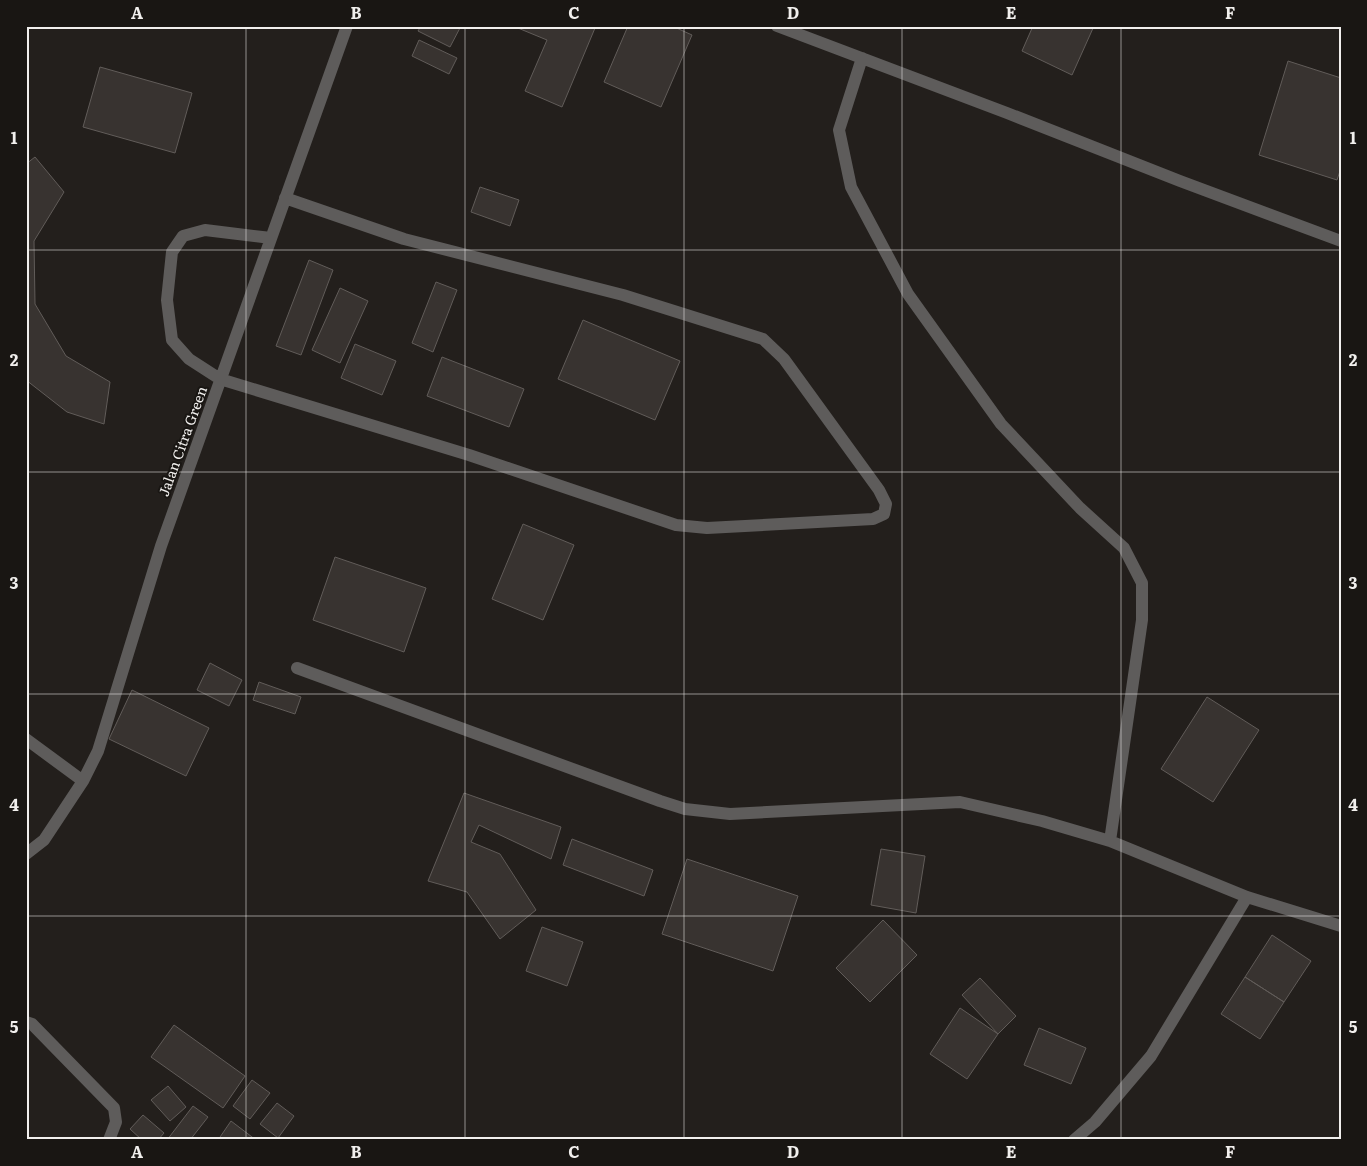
<svg xmlns="http://www.w3.org/2000/svg" width="1367" height="1166" font-family="Literata,serif">
	<style>
		.building { fill: #383330; stroke: #615c59 }
		.lines { fill: none; stroke-linecap: round; stroke-linejoin: round }
		.minor { stroke: #5e5c5b; stroke-width: 12 }
		.grid { fill: none; stroke: #f1efed; stroke-width: 1; stroke-opacity: 0.55 }
		.labels { text-anchor: middle; dominant-baseline: central; stroke-width: 4; stroke-linejoin: round; paint-order: stroke }
		.street-label { font-size: 14px; fill: #f1efed; stroke: #191613 }
		.neatline { fill: none; stroke: #f1efed; stroke-width: 2 }
		.grid-label { font-size: 16px; text-anchor: middle; font-weight: bold; fill: #f1efed }
	</style>
	<rect width="100%" height="100%" fill="#231f1c"/>
	<path class="building" d="M421 26H461L450 47 418 31Z
		M513 26H591L595 28 562 107 525 91 547 40Z
		M628 26H672L692 35 661 107 604 82Z
		M1033 26H1094L1072 75 1022 51Z
		M419 40 457 58 449 74 412 56Z
		M1288 61 1341 78V168L1337 180 1259 155Z
		M100 67 192 93 175 153 83 127Z
		M35 157 64 192 34 241 35 304 66 356 110 382 104 424 67 412 26 380V164Z
		M480 187 519 200 510 226 471 212Z
		M309 260 333 270 301 355 276 346Z
		M436 282 457 290 433 352 412 343Z
		M340 288 368 301 340 363 312 350Z
		M583 320 680 361 655 420 558 379Z
		M355 344 396 361 382 395 341 378Z
		M442 357 524 389 509 427 427 396Z
		M523 524 574 545 543 620 492 599Z
		M335 557 426 588 404 652 313 620Z
		M210 663 242 680 229 706 197 690Z
		M259 682 301 697 295 714 253 700Z
		M132 690 209 728 186 776 109 739Z
		M1207 697 1259 730 1213 802 1161 769Z
		M464 793 561 827 551 859 479 825 471 842 500 854 536 910 500 939 467 892 428 881Z
		M572 839 653 870 644 896 563 865Z
		M881 849 925 856 916 913 871 905Z
		M687 859 798 896 773 971 662 934Z
		M883 920 917 955 870 1002 836 968Z
		M542 927 583 942 567 986 526 971Z
		M1272 935 1311 961 1284 1002 1245 977Z
		M1245 977 1284 1002 1260 1039 1221 1014Z
		M980 978 1016 1016 998 1034 962 995Z
		M960 1008 998 1034 967 1079 930 1054Z
		M174 1025 245 1076 223 1108 151 1057Z
		M1039 1028 1086 1048 1071 1084 1024 1065Z
		M252 1080 270 1093 250 1119 233 1106Z
		M168 1086 186 1107 170 1121 151 1100Z
		M277 1103 294 1116 278 1138 260 1124Z
		M193 1106 208 1117 190 1140H167Z
		M143 1115 164 1133 158 1140H142L130 1129Z
		M231 1121 256 1140H218Z"/>
	<g class="lines">
		<path class="minor" d="M777 26 1007 113 1180 181 1341 241
			M271 238 205 230 183 236 172 252 167 300 172 340 189 359 220 379 469 455 676 525 707 528 873 519 884 514 886 504 879 490 784 359 763 339 623 295 404 239 285 198
			M297 668 660 801 685 809 730 814 960 802 1042 821 1110 841 1142 620V583L1124 548 1080 508 1001 424 908 294 851 187 839 130 862 58
			M26 739 83 781
			M1110 841 1247 897 1341 926
			M26 854 44 840 83 781 98 751 161 546 347 26
			M26 1022 32 1024 114 1108 116 1122 109 1140
			M1074 1140 1095 1122 1151 1056 1247 897"/>
	</g>
	<path class="grid" d="M246 26V1140M465 26V1140M684 26V1140M902 26V1140M1121 26V1140M26 250H1341M26 472H1341M26 694H1341M26 916H1341"/>
	<g class="labels">
		<g class="street-label">
			<text transform="translate(182 441) rotate(-70)">Jalan Citra Green</text>
		</g>
	</g>
	<rect width="1367" height="1166" fill="none" stroke="#191613" stroke-width="55"/>
	<rect x="28" y="28" width="1312" height="1110" class="neatline"/>
	<g class="grid-label">
		<text x="137" y="19">A</text>
		<text x="356" y="19">B</text>
		<text x="574" y="19">C</text>
		<text x="793" y="19">D</text>
		<text x="1011" y="19">E</text>
		<text x="1230" y="19">F</text>
		<text x="14" y="144">1</text>
		<text x="1353" y="144">1</text>
		<text x="14" y="366">2</text>
		<text x="1353" y="366">2</text>
		<text x="14" y="589">3</text>
		<text x="1353" y="589">3</text>
		<text x="14" y="811">4</text>
		<text x="1353" y="811">4</text>
		<text x="14" y="1033">5</text>
		<text x="1353" y="1033">5</text>
		<text x="137" y="1158">A</text>
		<text x="356" y="1158">B</text>
		<text x="574" y="1158">C</text>
		<text x="793" y="1158">D</text>
		<text x="1011" y="1158">E</text>
		<text x="1230" y="1158">F</text>
	</g>
</svg>
